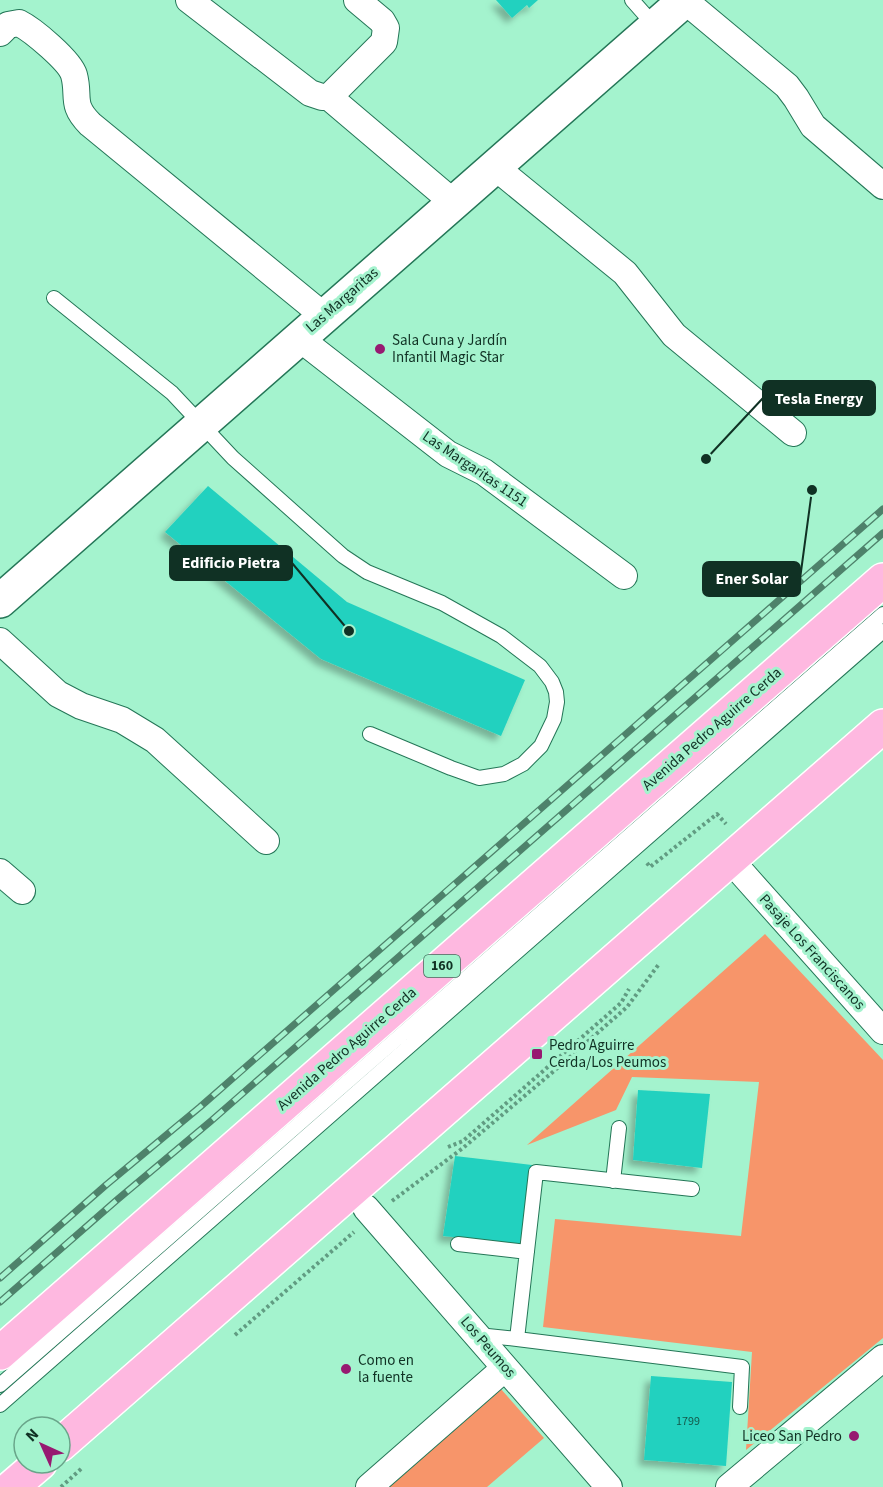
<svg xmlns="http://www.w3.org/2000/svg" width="883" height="1487" font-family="'Source Sans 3',sans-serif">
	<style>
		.green { fill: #f7956a }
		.building { fill: #23d1bf; filter: url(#shadow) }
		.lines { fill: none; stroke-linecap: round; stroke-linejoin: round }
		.lane-casing { stroke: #247657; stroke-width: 16 }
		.street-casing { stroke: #247657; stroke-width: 28 }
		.secondary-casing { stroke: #247657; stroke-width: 36 }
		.highway-casing { stroke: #fff; stroke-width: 36 }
		.path { stroke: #619c82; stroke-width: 4; stroke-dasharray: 3 3; stroke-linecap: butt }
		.lane { stroke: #fff; stroke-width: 14 }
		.street { stroke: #fff; stroke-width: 26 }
		.secondary { stroke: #fff; stroke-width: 33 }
		.highway { stroke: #feb8e0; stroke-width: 33 }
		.rail-casing { stroke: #4e826b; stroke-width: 7 }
		.rail { stroke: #a4f3ce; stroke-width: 4.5; stroke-dasharray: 14; stroke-linecap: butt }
		.poi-dot { fill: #971971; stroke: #a4f3ce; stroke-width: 2 }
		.labels { text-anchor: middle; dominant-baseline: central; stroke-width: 6; stroke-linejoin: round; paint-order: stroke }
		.number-label { font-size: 12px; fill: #15594b }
		.shield { fill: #a4f3ce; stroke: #3c6b57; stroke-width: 1.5 }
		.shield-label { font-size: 14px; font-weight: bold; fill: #103124 }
		.street-label { font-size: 15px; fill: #103124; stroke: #a4f3ce }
		.poi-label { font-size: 15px; fill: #103124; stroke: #a4f3ce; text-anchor: start }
		.leader { fill: none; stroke: #103124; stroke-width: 2 }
		.callout-dot { fill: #103124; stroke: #a4f3ce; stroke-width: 2 }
		.callout { fill: #103124; stroke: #103124; stroke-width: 2 }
		.callout-label { font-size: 16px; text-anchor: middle; font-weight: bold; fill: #fff }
	</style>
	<defs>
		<filter id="shadow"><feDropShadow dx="-5.5" dy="5.5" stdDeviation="3" flood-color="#0004"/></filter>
	</defs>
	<rect width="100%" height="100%" fill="#a4f3ce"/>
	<path class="green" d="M765 934 883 1060V1338L746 1450 752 1352 543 1327 555 1219 741 1236 759 1082 632 1077 616 1110 527 1145Z
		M500 1388 544 1438 487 1487H388Z"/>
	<path class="building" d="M496 0H538L529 8 527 5 512 18Z
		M208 486 347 602 525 680 501 736 321 659 165 532Z
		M638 1090 710 1094 702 1168 633 1160Z
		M455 1156 532 1165 520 1244 443 1236Z
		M651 1376 732 1382 726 1466 644 1460Z"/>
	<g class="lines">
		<defs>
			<path id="lane" d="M632 0 655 26
				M54 298 172 393 233 458 343 556 367 572 442 603 501 636 540 666 552 682 556 692 557 702 554 719 541 746 523 764 504 774 479 778 451 768 370 734
				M613 1181 619 1128
				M458 1244 527 1252
				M478 1335 517 1339 536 1172 692 1189
				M517 1339 742 1367 740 1407
				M0 1385 883 614
				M0 1405 883 631"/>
			<path id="street" d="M189 0 310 93 322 97H329L454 203
				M684 0 787 86 796 98 813 126 883 186
				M0 33 8 25 19 23C33 30 70 61 74 75 80 97 70 104 90 124L324 316
				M329 97 384 42 386 28 382 21 357 0
				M495 167 625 273 674 335 793 433
				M299 338 448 454 484 472 624 576
				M0 641 58 694 81 706 122 720 155 740 266 841
				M0 872 22 891
				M742 873 883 1031
				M366 1208 609 1487
				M369 1487 505 1368
				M729 1487 883 1358"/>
			<path id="secondary" d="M0 601 685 0"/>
			<path id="highway" d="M0 1353 883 580
				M60 1445 883 726
				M12 1487 40 1463"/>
		</defs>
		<use href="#lane" class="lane-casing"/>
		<use href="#street" class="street-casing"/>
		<use href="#secondary" class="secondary-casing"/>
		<use href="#highway" class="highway-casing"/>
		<path class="path" d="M647 863 650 867 717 814 726 824
			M448 1147 463 1141 621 1003 629 989
			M392 1201 463 1148 554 1071 627 1007 659 964
			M235 1335 354 1232
			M61 1487 82 1468"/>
		<use href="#lane" class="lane"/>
		<use href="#street" class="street"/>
		<use href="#secondary" class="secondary"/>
		<use href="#highway" class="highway"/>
		<defs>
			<path id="rail" d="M0 1278 106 1185 200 1107 883 509
				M0 1302 118 1199 211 1121 883 533"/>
		</defs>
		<use href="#rail" class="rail-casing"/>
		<use href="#rail" class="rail"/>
	</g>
	<g class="poi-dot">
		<circle cx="380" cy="349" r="6"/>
		<rect x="531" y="1048" width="12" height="12" rx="3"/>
		<circle cx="346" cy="1369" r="6"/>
		<circle cx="854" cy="1436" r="6"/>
	</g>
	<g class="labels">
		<g class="number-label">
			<text x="688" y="1421">1799</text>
		</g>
		<rect class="shield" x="424" y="955" width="36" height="22" rx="4.5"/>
		<g class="shield-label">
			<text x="442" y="966">160</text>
		</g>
		<g class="street-label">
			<text transform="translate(342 300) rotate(-41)">Las Margaritas</text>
			<text transform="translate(475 469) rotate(34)">Las Margaritas 1151</text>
			<text transform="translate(712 729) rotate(-41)">Avenida Pedro Aguirre Cerda</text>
			<text transform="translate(812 952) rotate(48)">Pasaje Los Franciscanos</text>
			<text transform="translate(347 1049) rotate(-41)">Avenida Pedro Aguirre Cerda</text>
			<text transform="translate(488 1347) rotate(49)">Los Peumos</text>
		</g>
		<g class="poi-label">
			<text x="392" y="340">Sala Cuna y Jardín<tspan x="392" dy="17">Infantil Magic Star</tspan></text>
			<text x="549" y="1045">Pedro Aguirre<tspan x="549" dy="17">Cerda/Los Peumos</tspan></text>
			<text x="358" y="1360">Como en<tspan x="358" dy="17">la fuente</tspan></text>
			<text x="842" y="1436" text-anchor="end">Liceo San Pedro</text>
		</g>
	</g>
	<path class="leader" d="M706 459L763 398M349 631L292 563M812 490L800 579"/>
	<g class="callout-dot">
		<circle cx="706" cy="459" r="6"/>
		<circle cx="349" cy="631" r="6"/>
		<circle cx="812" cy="490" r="6"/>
	</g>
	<g class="callout">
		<rect x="763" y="381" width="112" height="34" rx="6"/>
		<rect x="170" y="546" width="122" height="34" rx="6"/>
		<rect x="703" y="562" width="97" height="34" rx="6"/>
	</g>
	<g class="callout-label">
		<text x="819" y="404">Tesla Energy</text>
		<text x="231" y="568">Edificio Pietra</text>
		<text x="752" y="584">Ener Solar</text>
	</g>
	<g transform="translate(42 1445) rotate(315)"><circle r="28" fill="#a4f3ce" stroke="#69a58a" stroke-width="1.5"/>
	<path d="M0-4.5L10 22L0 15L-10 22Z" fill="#971971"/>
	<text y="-9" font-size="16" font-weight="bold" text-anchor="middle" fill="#103124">N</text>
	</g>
</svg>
